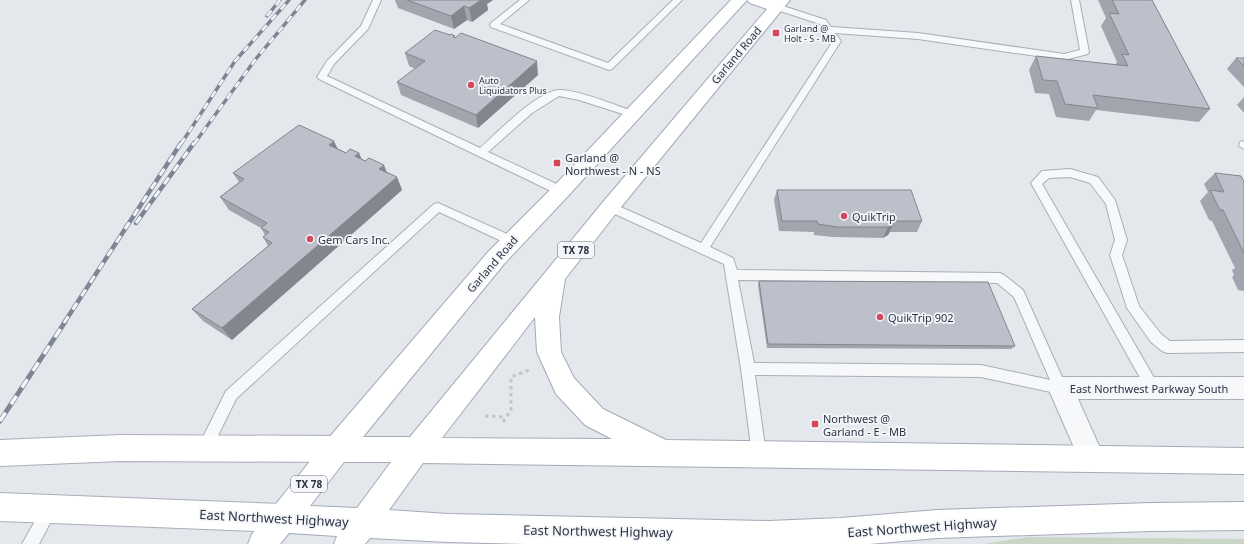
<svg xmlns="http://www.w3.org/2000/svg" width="1244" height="544" font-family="'Noto Sans',sans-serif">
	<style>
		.green { fill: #c9d6c5 }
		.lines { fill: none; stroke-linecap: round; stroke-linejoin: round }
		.service-casing { stroke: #a9aeb7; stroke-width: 2 }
		.minor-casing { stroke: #a9aeb7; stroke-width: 2 }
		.secondary-casing { stroke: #a9aeb7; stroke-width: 2 }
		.primary-casing { stroke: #a3abb8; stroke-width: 2 }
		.path { stroke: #c2c5cb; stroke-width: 3; stroke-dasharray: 3.5 3.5; stroke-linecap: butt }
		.service { fill: #f7f8fa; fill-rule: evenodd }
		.minor { fill: #f7f8fa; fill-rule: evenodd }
		.secondary { fill: #fff; fill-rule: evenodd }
		.primary { fill: #fff; fill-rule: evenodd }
		.rail-far2-casing { stroke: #7d8696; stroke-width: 3.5 }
		.rail-far1-casing { stroke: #7d8696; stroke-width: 4.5 }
		.rail-casing { stroke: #7d8696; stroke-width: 5 }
		.rail-far2 { stroke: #f4f6f9; stroke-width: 2.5; stroke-dasharray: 7; stroke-linecap: butt }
		.rail-far1 { stroke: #f4f6f9; stroke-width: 3; stroke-dasharray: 8; stroke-linecap: butt }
		.rail { stroke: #f4f6f9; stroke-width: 3.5; stroke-dasharray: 10; stroke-linecap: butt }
		.wall { fill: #a1a5ae }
		.shaded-wall { fill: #83868d }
		.building { fill: #bbc0ca; stroke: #83868d }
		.poi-dot { fill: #d1495b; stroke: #f4f6f9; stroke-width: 1.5 }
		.labels { text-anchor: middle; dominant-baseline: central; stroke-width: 3.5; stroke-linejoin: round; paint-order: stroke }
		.far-poi-label { font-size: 9px; fill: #2b3445; stroke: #f4f6f9; text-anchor: start }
		.shield { fill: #f4f6f9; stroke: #676e7b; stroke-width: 1 }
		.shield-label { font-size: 10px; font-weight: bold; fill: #2b3445 }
		.street-label { font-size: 11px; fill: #2b3445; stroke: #f4f6f9 }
		.poi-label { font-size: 11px; fill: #2b3445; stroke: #f4f6f9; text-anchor: start }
		.near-street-label { font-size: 13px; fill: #2b3445; stroke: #f4f6f9 }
	</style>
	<rect width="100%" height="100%" fill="#e4e7ec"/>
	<path class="green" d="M1028 537 1244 539V544H984Z"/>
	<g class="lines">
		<defs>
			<path id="service" d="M373 0H381L368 29 334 64 327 76 480 148C497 133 536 92 559 90 576 89 618 106 635 112L637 114 632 117 579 100 559 96 532 113 488 152 565 188 566 191 565 194H557L319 79 317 77 327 61 361 26Z
				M520 0H529L500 24 608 63 673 0H682L612 69 609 70 491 27 490 25 491 23Z
				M1071 0H1079L1089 52 1088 54 1064 60 918 39 835 33 841 41 710 247 733 258 737 270 1000 273 1004 275 1023 290 1067 388 1065 392 1060 394 981 377 755 375 766 454 764 459 759 461 754 459 752 454 741 369 724 264 606 210 604 207 606 204H614L701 243 833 41 820 24 774 9 773 7 774 5H780L826 20 831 27 918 33 1064 54 1080 50ZM738 280 997 283 1014 297 1050 380 981 365 754 363Z
				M1244 141V149L1239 146 1240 142Z
				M1070 169 1098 177 1115 200 1127 240 1122 255 1139 306 1161 334 1170 341 1244 340V352L1167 353 1162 351 1151 342 1127 308 1110 255 1115 240 1106 204 1090 183 1070 177 1049 178 1042 184 1160 388 1158 392 1153 394 1148 392 1031 183 1042 171Z
				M438 203 516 238 518 241 516 244 512 245 508 244 439 212 236 399 209 454 204 456 199 454 197 449 226 391 434 204Z
				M49 502 54 505 57 510 39 544H22L44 505Z"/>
			<path id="minor" d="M1060 377H1244V399H1078L1105 459 1101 468 1092 472 1083 468 1048 388 1051 380Z"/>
			<path id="secondary" d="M121 435 336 436 345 440 349 449 345 458 336 462 121 461 0 466V440Z
				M0 493 282 504 292 508 296 518 292 528 282 532 0 521Z"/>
			<path id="primary" d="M731 0H747L568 196 504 264 363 437H410L603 202 767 9 750 3 747 0H790L617 212 565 279 559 317 561 352 574 378 603 409 666 440 1244 448V474L423 463 389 510 448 514 769 521 841 518 937 510 1151 503 1244 502V530L1151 531 937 538 869 544H526L448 542 370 538 365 544H334L337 536 289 533 280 544H248L252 534 327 440 488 252 554 186ZM535 317 537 352 556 394 585 425 612 439 442 438ZM344 462H391L357 508 310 506Z"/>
		</defs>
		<use href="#service" class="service-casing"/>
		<use href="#minor" class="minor-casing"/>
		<use href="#secondary" class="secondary-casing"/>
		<use href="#primary" class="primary-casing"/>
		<path class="path" d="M485 416 506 417
			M503 422 511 410V377L532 369"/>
		<use href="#service" class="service"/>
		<use href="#minor" class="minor"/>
		<use href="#secondary" class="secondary"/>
		<use href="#primary" class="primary"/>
		<defs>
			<path id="rail-far2" d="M267 16 280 0
				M181 144 235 61 289 0
				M194 144 255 60 305 0"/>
			<path id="rail-far1" d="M136 223 194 143
				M64 323 181 143"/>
			<path id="rail" d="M0 421 65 322"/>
		</defs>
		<use href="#rail-far2" class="rail-far2-casing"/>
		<use href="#rail-far1" class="rail-far1-casing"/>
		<use href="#rail" class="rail-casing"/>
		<use href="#rail-far2" class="rail-far2"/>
		<use href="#rail-far1" class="rail-far1"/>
		<use href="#rail" class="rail"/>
	</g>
	<path class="wall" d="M395 0H493L487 4 488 10 472 22 467 20 454 29 398 8Z
		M1098 0H1152L1210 109 1199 122 1096 110 1089 121 1056 117 1049 94 1035 93 1029 70 1036 56 1115 65 1117 62 1101 26 1106 18Z
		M455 38 538 75 478 128 401 95 397 82 415 69 409 66 405 53Z
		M1236 58H1244V87L1227 69Z
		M1244 97V113L1237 105Z
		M337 148 346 153H359L362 159 397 177 402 190 232 340 203 321 192 309 268 246 263 237 265 235 261 228 229 210 220 197 239 182 233 173Z
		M1215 173 1244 182V291L1238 290 1232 277 1234 275 1232 270 1235 268 1212 221 1209 220 1200 201 1208 192 1204 184Z
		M777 190 922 221 917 232H890L888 235 883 238 833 237 814 235V232L779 231 774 200Z
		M759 281 1015 346 1011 349 767 348 758 285Z"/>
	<path class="shaded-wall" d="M481 0H493L487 4 488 10 472 22 469 8Z
		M464 6 467 20 454 29 451 16Z
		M537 61 538 75 478 128 476 115Z
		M334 141 340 154 329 145Z
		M359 153 364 167 355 156Z
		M384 165 389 178 379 169Z
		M397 177 402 190 232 340 222 328Z
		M893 225 888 235 883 238 888 227Z"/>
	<path class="building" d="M407 0H481L469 8 464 6 451 16Z
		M1112 0H1152L1210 109 1093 95 1098 108 1065 104 1057 81 1043 80 1036 56 1128 66 1122 54 1129 55 1109 13 1119 14Z
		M435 30 450 35 451 34 455 36 453 37 455 38 461 33 537 61 476 115 397 82 425 61 405 53Z
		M1236 58H1244V66Z
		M299 125 334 141 329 145 346 153 350 149 359 153 355 156 365 161 369 158 384 165 379 169 397 177 222 328 192 309 272 243 263 237 269 232 261 228 267 223 220 197 244 179 233 173Z
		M1215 173 1241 176 1244 182V253L1223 210H1220L1210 190 1224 192Z
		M777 190H911L922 221H892L893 225 888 227H837L818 224 817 221H782Z
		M759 281 988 282 1015 346 768 344Z"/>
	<g class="poi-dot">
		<rect x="772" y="29" width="8" height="8" rx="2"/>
		<circle cx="471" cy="85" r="4"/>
		<rect x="553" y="159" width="8" height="8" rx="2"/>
		<circle cx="844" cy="216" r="4"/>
		<circle cx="310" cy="239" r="4"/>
		<circle cx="880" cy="317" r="4"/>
		<rect x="811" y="420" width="8" height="8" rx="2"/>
	</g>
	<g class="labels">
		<g class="far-poi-label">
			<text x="784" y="28">Garland @<tspan x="784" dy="10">Holt - S - MB</tspan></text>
			<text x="479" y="80">Auto<tspan x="479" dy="10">Liquidators Plus</tspan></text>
		</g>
		<g class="shield">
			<rect x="558" y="242" width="36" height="16" rx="3"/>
			<rect x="291" y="476" width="36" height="16" rx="3"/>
		</g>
		<g class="shield-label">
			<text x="576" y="250">TX 78</text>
			<text x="309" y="484">TX 78</text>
		</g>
		<g class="street-label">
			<text transform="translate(736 55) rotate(-50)">Garland Road</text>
			<text transform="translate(492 264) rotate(-49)">Garland Road</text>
			<text x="1149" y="388">East Northwest Parkway South</text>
		</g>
		<g class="poi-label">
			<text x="565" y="157">Garland @<tspan x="565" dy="13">Northwest - N - NS</tspan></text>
			<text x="852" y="216">QuikTrip</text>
			<text x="318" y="239">Gem Cars Inc.</text>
			<text x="888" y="317">QuikTrip 902</text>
			<text x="823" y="418">Northwest @<tspan x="823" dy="13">Garland - E - MB</tspan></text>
		</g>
		<g class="near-street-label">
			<text transform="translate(274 518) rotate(3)">East Northwest Highway</text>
			<text transform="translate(922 527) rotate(-4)">East Northwest Highway</text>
			<text transform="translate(598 531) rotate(1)">East Northwest Highway</text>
		</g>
	</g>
</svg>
